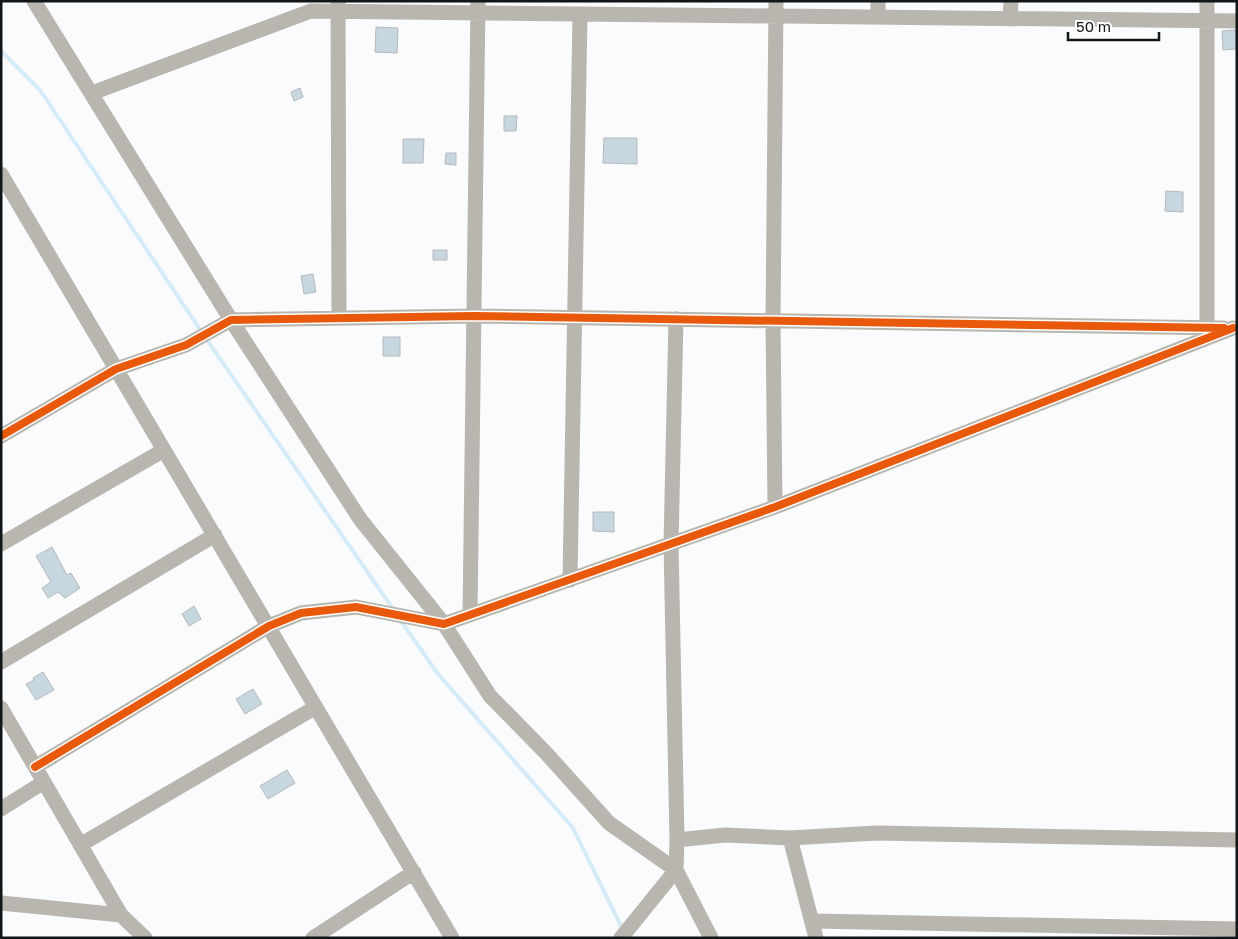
<svg xmlns="http://www.w3.org/2000/svg" width="1238" height="939" font-family="'Golos Text',sans-serif">
	<style>
		.lines { fill: none; stroke-linecap: round; stroke-linejoin: round }
		.stream { stroke: #d5ecf8; stroke-width: 4 }
		.building { fill: #c6d7e0; stroke: #b6b8bb }
		.minor { stroke: #b8b6ae; stroke-width: 15 }
		.cycleway-casing { stroke: #fff; stroke-width: 11 }
		.cycleway { stroke: #e8590c; stroke-width: 8 }
	</style>
	<rect width="100%" height="100%" fill="#fafbfc"/>
	<g class="lines">
		<path class="stream" d="M1 51 40 90 201 331
			M205 337 393 609
			M401 621 438 674 573 828 623 930"/>
	</g>
	<path class="building" d="M376 27 398 28 397 53 375 52Z
		M1236 30V49L1223 50 1222 31Z
		M300 88 303 97 294 101 291 92Z
		M504 116H517L516 131H504Z
		M604 138H637V164L603 163Z
		M403 139H424L423 163H403Z
		M446 153H456V165L445 164Z
		M1166 191 1183 192V212L1165 211Z
		M433 250H447V260H433Z
		M313 274 316 292 304 294 301 276Z
		M383 337H400V356H383Z
		M593 512H614V532L593 531Z
		M52 547 67 575 71 573 80 588 65 598 58 592 48 598 42 588 51 582 36 556Z
		M194 606 201 619 189 626 182 614Z
		M43 672 54 690 36 700 26 684 34 680 33 678Z
		M253 689 262 704 245 714 236 699Z
		M287 770 295 783 268 799 260 786Z"/>
	<g class="lines">
		<path class="minor" d="M34 1 231 320 360 519 444 624 490 696 546 753 609 823 676 870 711 938
			M878 1V17
			M1207 1V328
			M338 2 339 318
			M1010 19 1011 1
			M92 93 311 11 1237 21
			M1 174 452 938
			M1 436 116 369 186 345 231 320 474 316 1223 328
			M775 507 773 321 776 1
			M1 544 164 450
			M570 580 580 14
			M470 615 478 1
			M1 662 215 535
			M1 708 121 915 145 938
			M35 767 269 626 301 613 356 607 444 624 775 507 1233 328
			M1 809 44 782
			M790 838 816 938
			M677 840 725 835 790 838 877 833 1237 840
			M80 845 316 707
			M1 903 121 915
			M812 921 1237 929
			M313 938 414 872
			M621 938 676 870 677 840 671 544 676 319"/>
		<defs>
			<path id="cycleway" d="M1 436 116 369 186 345 231 320 474 316 1224 328
				M35 767 269 626 301 613 356 607 444 624 775 507 1233 328"/>
		</defs>
		<use href="#cycleway" class="cycleway-casing"/>
		<use href="#cycleway" class="cycleway"/>
	</g>
	<rect width="1238" height="939" fill="none" stroke="#111618" stroke-width="5"/>
	<path d="M1068 32v8h91v-8" fill="none" stroke="#111618" stroke-width="2.5"/>
	<text x="1076" y="32" font-size="15" fill="#111618" stroke="#ffffff" stroke-width="4" paint-order="stroke">50 m</text>
</svg>
